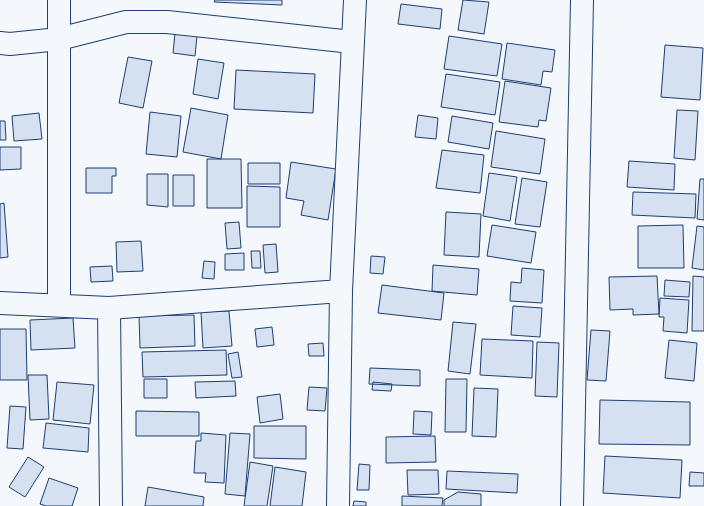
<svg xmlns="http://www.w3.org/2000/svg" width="704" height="506" font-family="'Open Sans',sans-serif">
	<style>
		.building { fill: #d5e0f0; stroke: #1d3f73 }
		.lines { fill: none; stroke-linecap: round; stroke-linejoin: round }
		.minor-casing { stroke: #1d3f73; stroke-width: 24 }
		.minor { stroke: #f4f7fb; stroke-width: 22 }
	</style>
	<rect width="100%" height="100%" fill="#f4f7fb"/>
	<path class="building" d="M215 0H282V5L214 2Z
		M463 0 489 2 484 34 458 30Z
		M401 4 442 9 440 29 398 24Z
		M175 33 197 36 195 56 173 53Z
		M449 36 502 44 497 76 444 69Z
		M507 43 555 50 552 72 543 71 541 85 502 79Z
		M665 45 703 48 700 100 661 97Z
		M128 57 152 61 143 108 119 103Z
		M198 59 224 63 218 99 193 94Z
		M236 70 315 74 313 113 234 109Z
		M446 74 500 82 495 115 441 107Z
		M505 81 551 88 546 121 539 120 538 127 499 122Z
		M191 108 228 115 221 159 183 152Z
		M677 110 698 111 695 160 674 158Z
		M150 112 181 116 177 157 146 154Z
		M39 113 42 139 14 141 12 116Z
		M418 115 438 118 436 139 415 137Z
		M452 116 493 123 489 149 448 142Z
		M0 121H5L6 140H0Z
		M496 131 545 139 540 174 491 167Z
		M0 147H21V169L0 170Z
		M442 150 484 155 480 193 436 188Z
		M207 159H241L242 208H207Z
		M629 161 675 164 674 190 627 187Z
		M291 162 336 169 328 220 301 215 304 201 286 198Z
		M248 163H280V184H248Z
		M86 168H116V176H112V193H86Z
		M489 173 517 177 510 221 483 216Z
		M147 174H168V207L147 205Z
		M173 175H194V206H173Z
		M522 178 547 182 540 227 515 224Z
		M700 179H704V220L697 219Z
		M247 186 280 187V227H247Z
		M633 192 696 194 695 218 632 215Z
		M4 203 8 257 0 258V204Z
		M446 212 481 214 479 257 444 255Z
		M239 222 241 248 227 249 225 223Z
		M492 225 536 232 531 263 487 256Z
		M683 225 684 268H638V226Z
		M697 226 704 227V270L692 268Z
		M141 241 143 271 117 272 116 242Z
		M276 244 278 272 265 273 263 245Z
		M251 251H260L261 268H252Z
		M244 253V270H225V254Z
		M371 256 385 257 383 274 370 273Z
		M204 261 215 262 214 279 202 278Z
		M433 265 479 269 477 295 432 291Z
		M112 266 113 281 91 282 90 267Z
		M522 268 544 270 542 303 510 301 511 282 521 283Z
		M657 276 659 314 633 315V309L610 310 609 277Z
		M693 276 704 277V331H692Z
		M665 280 690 282 689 297 664 296Z
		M382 285 444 293 441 320 378 313Z
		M660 298 689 300 687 333 663 331 664 317H659Z
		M513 306 542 308 540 337 511 335Z
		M229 311 232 346 203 348 201 312Z
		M194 315 195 346 140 348 139 316Z
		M73 318 75 348 31 350 30 320Z
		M453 322 476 324 470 374 448 371Z
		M272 327 274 345 257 347 255 329Z
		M0 329H26L27 380H0Z
		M591 330 610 331 606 381 587 380Z
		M482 339 533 341 532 378 480 375Z
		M669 340 697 343 694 381 665 378Z
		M537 342 559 343 557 397 535 396Z
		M323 343 324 356H309L308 344Z
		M226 350 227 375 143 377 142 352Z
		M238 352 242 377 232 378 228 354Z
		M370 368 420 370V386L369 384Z
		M28 375H47L49 419 30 420Z
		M144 379H167V398H144Z
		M446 379H467L466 432H445Z
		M235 381 236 396 196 398 195 382Z
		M57 382 94 385 90 424 53 420Z
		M373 382 392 384 391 391 372 390Z
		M309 387 327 388 325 411 307 410Z
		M474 388 498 389 496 437 472 436Z
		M280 394 283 419 260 423 257 397Z
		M600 400 690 402V445L599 444Z
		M10 406 26 407 23 449 7 448Z
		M136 411 199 412V436H136Z
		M414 411 432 412 431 435 413 434Z
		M46 423 89 428 88 452 43 448Z
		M254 426H306V459L254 458Z
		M201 433 226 435 224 483 205 482 206 473H194L196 441H201Z
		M230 433 250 434 245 496 225 494Z
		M435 436 436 462 386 463V437Z
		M605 456 682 460 680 498 603 493Z
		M28 457 44 467 25 497 9 487Z
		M250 462 273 466 267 506H244Z
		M359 464 370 465 369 490H357Z
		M275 467 306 472 302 506H270Z
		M407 470H438L439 494 408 495Z
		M447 471 518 474 517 493 446 489Z
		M690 472 704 473V486H689Z
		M49 478 78 488 72 506H46L40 504Z
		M148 487 204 497 203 506H145Z
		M458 492 481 494V506H444V500Z
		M402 496 443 498 442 506H402Z
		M354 501 366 502V506H353Z"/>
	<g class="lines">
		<defs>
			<path id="minor" d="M59 0V304
				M0 43 10 44 59 39 126 22H167L352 42
				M0 303 109 308 341 291
				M109 308 111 506
				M338 506 341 291 355 0
				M572 506 582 0"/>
		</defs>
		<use href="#minor" class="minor-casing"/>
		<use href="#minor" class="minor"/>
	</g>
</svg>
